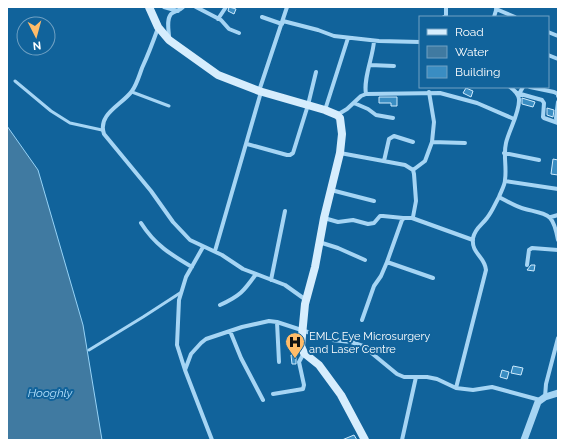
<svg xmlns="http://www.w3.org/2000/svg" width="565" height="447" font-family="Raleway,sans-serif">
	<style>
		.water { fill: #407aa1; stroke: #97d3f7 }
		.building { fill: #3a8dc2; stroke: #ceebfe }
		.lines { fill: none; stroke-linecap: round; stroke-linejoin: round }
		.service { stroke: #a6d5f4; stroke-width: 3 }
		.minor { stroke: #a6d5f4; stroke-width: 4 }
		.tertiary { stroke: #a6d5f4; stroke-width: 7 }
		.secondary { stroke: #d6edfd; stroke-width: 8 }
		.labels { text-anchor: middle; dominant-baseline: central; stroke-width: 4; stroke-linejoin: round; paint-order: stroke }
		.poi-label { font-size: 11px; fill: #fff; stroke: #11639b; text-anchor: start }
		.water-label { font-size: 12px; font-style: italic; fill: #b2dffb; stroke: #11639b }
	</style>
	<rect width="100%" height="100%" fill="#11639b"/>
	<path class="water" d="M7 126 38 170 83 325 102 440H7Z"/>
	<path class="building" d="M229 7 236 9 234 14 228 11Z
		M466 88 473 91 471 97 463 93Z
		M379 97H397V106H391V103H379Z
		M522 98 535 102 533 107 522 104Z
		M547 108 554 110 553 117 547 115Z
		M553 159 558 160V175L551 174Z
		M531 265H535L534 271 527 270Z
		M296 354V364H292L291 355Z
		M513 366 523 368 521 375 511 373Z
		M502 370 509 372 507 379 500 377Z
		M354 435 357 440H342Z"/>
	<g class="lines">
		<path class="service" d="M15 81 51 111 70 123 102 130
			M132 92 169 106
			M89 350 143 317 180 293"/>
		<path class="minor" d="M164 7 178 11
			M196 7 221 20 229 29 239 33
			M496 9 515 17
			M262 17 282 24
			M444 17 446 15V7
			M494 17 497 7
			M218 19 226 7
			M283 21 318 30 334 36 379 41 420 42
			M158 28C153 42 148 55 142 68 139 76 137 84 132 91 122 105 97 114 104 134L151 191 173 222 190 240 222 255 243 269 285 285 306 300
			M548 32 558 36
			M169 37C169 31 166 20 171 14 175 11 179 11 183 7
			M548 55 558 59
			M370 65 394 66
			M530 87 554 92 558 94V96
			M259 91 287 7
			M517 93 542 100 544 103 543 117 544 118 558 123
			M366 94C363 79 373 57 374 41
			M519 94 523 87
			M354 103 368 109 376 115 393 118
			M325 110 348 38
			M337 115 347 109 361 96 366 94 440 93 477 103 514 119
			M558 123 556 118 558 102
			M432 142 465 143
			M247 144 287 155H290L293 153 308 105 316 72
			M340 153 405 165 413 170 414 174 416 201 413 217 412 218H404L402 220 387 262 381 276 374 286 362 320
			M504 153 539 160
			M384 161 389 139 394 136 413 142
			M413 170 425 161 432 142 434 122 429 92
			M505 181 558 189
			M331 190 374 201
			M499 197C507 201 516 207 525 209 549 215 553 213 558 240
			M551 217 558 215
			M324 218 338 222 353 220 368 224 374 223 380 216H383L403 218
			M412 218 473 240
			M141 223C155 245 170 254 192 267
			M319 242 338 248 365 260
			M215 251 261 92
			M387 262 433 278
			M527 265 529 250 532 248 558 250
			M271 280 285 211
			M220 305C240 296 244 291 256 274
			M277 322 279 362
			M230 331 241 358 263 400
			M185 370 177 345 179 300 186 277 203 247
			M456 388 486 270C485 256 471 254 473 238 475 228 482 225 487 218 492 212 495 204 499 197 501 191 505 185 505 180 507 167 503 155 506 143 509 130 520 112 519 99 518 93 514 90 510 87
			M273 394 303 389 304 385 299 362 304 353
			M545 397 546 384 558 338
			M212 440 185 370 191 354 201 343 206 339 242 327 269 321 277 322 332 340 351 342 363 346 397 374 404 377H427L437 379 456 388 473 390 492 387 540 400
			M402 440 416 377"/>
		<path class="tertiary" d="M524 440 538 402 545 397 558 393"/>
		<path class="secondary" d="M149 7 158 27 169 40 218 75 259 91 325 110 337 115 340 118 342 134 340 153 324 218 315 267 305 304 301 346 304 353 319 365 341 395 365 440"/>
	</g>
	<defs>
		<symbol id="hospital-pin" viewBox="-11 -11 22 30"><path d="M0 17L-7.5 6A9.5 9.5 0 1 1 7.5 6Z" fill="#ffbc69" stroke="#11639b"/><path d="M-5-5h3v3.5h4V-5h3V5h-3V1.5h-4V5h-3Z" fill="#111"/></symbol>
	</defs>
	<g fill-rule="evenodd">
		<use href="#hospital-pin" x="284" y="331" width="22" height="30"/>
	</g>
	<g class="labels">
		<g class="poi-label">
			<text x="309" y="336">EMLC Eye Microsurgery<tspan x="309" dy="13">and Laser Centre</tspan></text>
		</g>
		<g class="water-label">
			<text x="50" y="393">Hooghly</text>
		</g>
	</g>
	<rect width="565" height="447" fill="none" stroke="#ffffff" stroke-width="16"/>
	<rect x="419" y="16" width="130" height="72" fill="#11639b" stroke="#70a1c3"/>
	<rect x="427" y="29" width="20" height="6" fill="#d6edfd" stroke="#70a1c3"/>
	<text x="455" y="36" font-size="12" fill="#ffffff">Road</text>
	<rect x="427" y="46" width="20" height="12" fill="#407aa1" stroke="#70a1c3"/>
	<text x="455" y="56" font-size="12" fill="#ffffff">Water</text>
	<rect x="427" y="66" width="20" height="12" fill="#3a8dc2" stroke="#70a1c3"/>
	<text x="455" y="76" font-size="12" fill="#ffffff">Building</text>
	<g transform="translate(36 36) rotate(174)"><circle r="19" fill="#11639b" stroke="#70a1c3"/>
	<path d="M0-3L7 15L0 10L-7 15Z" fill="#ffbc69"/>
	<text y="-6" font-size="11" font-weight="bold" text-anchor="middle" fill="#ffffff">N</text>
	</g>
</svg>
